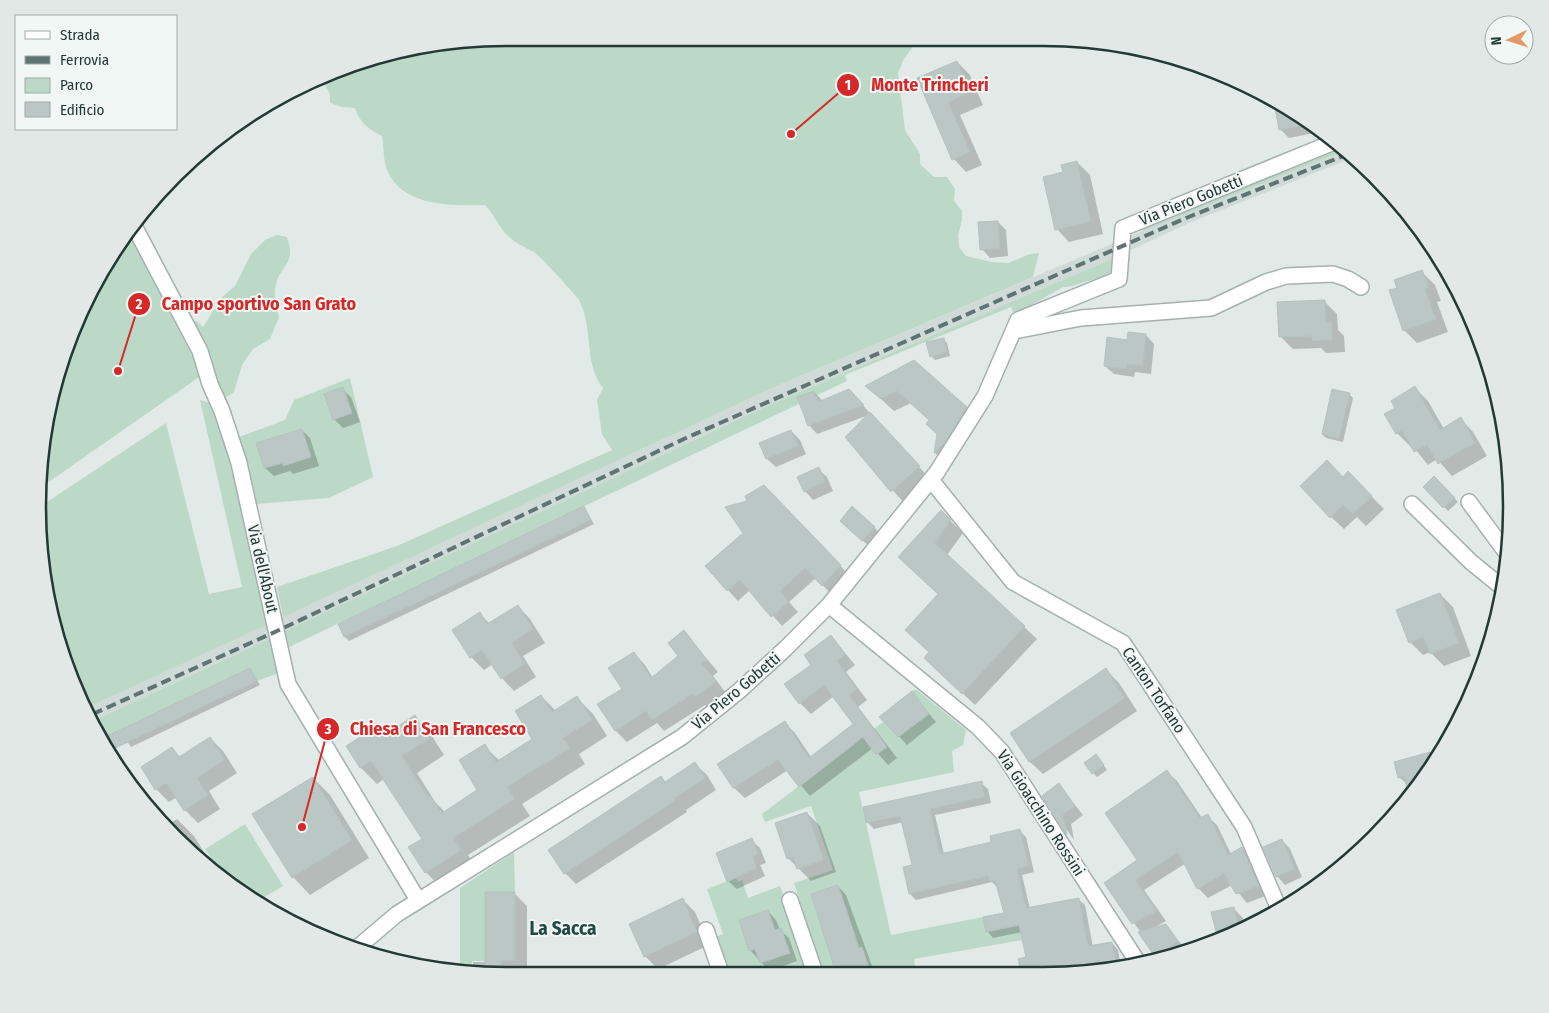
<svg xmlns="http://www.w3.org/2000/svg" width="1549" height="1013" font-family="'Fira Sans Condensed',sans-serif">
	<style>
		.built { fill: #d0dad7 }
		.green { fill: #bcd9c8 }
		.shadow { fill: #0003 }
		.building { fill: #bac7c4; stroke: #b4c3bf }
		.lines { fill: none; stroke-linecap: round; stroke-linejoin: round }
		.minor-casing { stroke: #a4b1ae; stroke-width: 18 }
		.minor { stroke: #fff; stroke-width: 15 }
		.rail { stroke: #5e7472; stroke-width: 4; stroke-dasharray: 10 5; stroke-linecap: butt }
		.labels { text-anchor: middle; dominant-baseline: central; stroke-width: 4; stroke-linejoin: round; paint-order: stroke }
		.street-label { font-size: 16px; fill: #233936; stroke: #f1f7f5 }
		.quarter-label { font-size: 19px; font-weight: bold; fill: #224845; stroke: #f1f7f5 }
		.rim { fill: none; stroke: #233936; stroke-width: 2.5 }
		.leader { fill: none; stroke: #d62828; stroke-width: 2 }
		.callout-dot { fill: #d62828; stroke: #f1f7f5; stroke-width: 2 }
		.mark-label { font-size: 15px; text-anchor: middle; font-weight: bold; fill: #fff }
		.callout-label { font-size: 18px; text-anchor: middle; font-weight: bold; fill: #d62828; stroke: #f1f7f5; stroke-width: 4; stroke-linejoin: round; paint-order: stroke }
	</style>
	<rect width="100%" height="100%" fill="#e1eae7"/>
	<path class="built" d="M1346 150 1355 157 1191 222 1112 259 776 402 95 720 89 707 772 388 1187 212Z"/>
	<path class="green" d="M507 38 913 40 912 48 904 59 898 73 905 130 920 154V164L934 177H947L955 189 954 201 962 211V220L958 235 959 247 966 256 992 262 1008 263 1030 254 1039 253 1033 277 772 388 283 617 277 587 397 546 612 450 602 434 597 400 603 388C583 362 594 328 579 300 575 294 540 256 534 252 525 247 516 244 508 236 499 228 494 214 485 205 452 206 399 207 386 167 383 157 384 146 382 136 368 129 360 123 355 108L342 107 330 103V94L323 81H319L356 62Z
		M1342 147 1346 150 1143 231 1142 227Z
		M128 232 202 375 40 488 38 476 62 355Z
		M277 235 287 237C288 242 291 248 290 253 290 260 286 265 282 271 272 285 274 301 279 317L270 339 253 349 242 365 234 392 224 399 189 322 197 321 203 327 222 297 235 286 251 254 265 240Z
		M1112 259C1116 280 1096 277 1082 283 1075 285 1071 287 1063 287L1014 315 1011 307 845 375 847 381 289 647 285 631 776 402Z
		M350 378 373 477 329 498 257 504 249 467 239 437 285 420 294 400Z
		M200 400 210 403 216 408 270 623 89 707 53 628 41 506 166 423 209 594 242 587Z
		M273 637 282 672 257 681 250 668 103 738 95 720Z
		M916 689 966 730 963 745 952 751 954 772 859 792 891 935 983 917 986 932 1019 925 1023 940 914 959 916 974 823 973 794 883 833 870 811 806 765 822 762 814 883 722 898 737 929 714 912 691Z
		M245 824 283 886 261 899 221 874 205 849Z
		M514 852 515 892H485V961H472L471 972H446L416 964H460V888Z
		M736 878 738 882 742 880 748 898 780 886 812 973H729L716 937 723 934 707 889Z"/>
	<path class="shadow" d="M957 62 970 75 983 105 960 115 982 165 966 172 954 159 918 79Z
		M1276 103 1319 132 1289 138 1280 129Z
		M1077 162 1090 175 1103 234 1069 242 1057 229 1064 173Z
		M998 222 1006 230 1008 256 990 258 982 249Z
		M1422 272 1435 285 1441 301 1437 302 1448 332 1417 343 1404 330 1399 288Z
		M1324 301 1337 314 1338 330 1344 336 1345 352 1326 353 1321 348 1293 349 1280 336Z
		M1146 335 1154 344 1151 374 1135 372 1134 377 1114 374 1105 366 1128 341Z
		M943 339 947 343 950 356 935 360 931 356Z
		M914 361 979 421 956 457 947 465 935 453 938 435 931 421 911 403 894 411 867 386Z
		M1415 388 1428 401 1444 429 1461 419 1473 432 1487 456 1452 476 1437 459 1428 465 1412 445 1410 446 1397 433 1396 408Z
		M342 389 351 397 360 422 343 428 334 419Z
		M1333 390 1349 394 1353 398 1343 442 1326 438 1322 434Z
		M814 392 823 401 857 399 931 480 905 504 846 438 869 415 817 434 809 425Z
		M302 430 310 438 319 466 293 474 290 471 274 476 265 468 258 444Z
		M791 431 800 440 806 454 776 467 767 459 761 444Z
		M818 469 827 477 833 491 813 500 805 491Z
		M1343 478 1361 486 1384 509 1366 526 1357 517 1344 529 1331 517Z
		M1434 478 1458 502 1448 511 1425 487Z
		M775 497 850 576 833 596 816 578 789 602 798 612 782 626 750 590 738 601 728 590 744 533 748 502Z
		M584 508 594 524 349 641 345 637 340 625Z
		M941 512 963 533 947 555 1037 639 975 705 938 670 930 653 939 595 912 569Z
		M874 527 882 536 871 548 850 529Z
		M1440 594 1453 607 1471 656 1444 666 1430 652 1423 655 1410 642Z
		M518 606 530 619 545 643 523 656 536 677 514 691 502 678 493 664 484 670 471 657 480 614 490 624Z
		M684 632 718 672 713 676 726 693 708 708 705 705 664 731 657 723 627 742 616 731 634 653 645 665 653 678 680 656Z
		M831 636 855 665 846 672 867 700 858 707 897 758 888 765 873 748 810 796 788 770 745 798 734 788 719 765 784 722 795 733 811 757 855 724 834 696 811 714 800 703 812 665Z
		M250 669 260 685 131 747 120 731Z
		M1106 670 1119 683 1137 711 1043 774 1030 762 1011 733Z
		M912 693 936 722 907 745 881 717Z
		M541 696 556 711 577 698 593 714 607 736 579 754 585 764 522 804 530 816 468 855 476 867 442 889 426 872 424 839 384 779 377 784 361 768 348 746 377 728 385 736 414 717 430 733 444 755 417 773 435 802 445 812 479 790 484 746 500 761 534 739Z
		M210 738 223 751 237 773 209 791 220 809 198 823 185 810 177 797 169 802 156 789 172 749 180 757Z
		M1429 754 1435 760 1411 794 1408 785 1399 777Z
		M1100 760 1107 770 1097 777 1093 773Z
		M695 764 707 775 716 790 686 810 687 812 576 884 565 873 666 783Z
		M1167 772 1177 781 1202 818 1207 816 1217 825 1231 854 1242 848 1252 858 1268 895 1247 903 1232 885 1208 898 1198 888 1186 863 1144 890 1166 921 1153 928 1166 926 1187 951 1160 960 1106 883 1139 860Z
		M313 778 330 795 369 858 310 895 293 877 254 815Z
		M981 783 988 789 991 803 935 815 944 854 993 843 1020 831 1026 837 1034 872 1022 875 1030 909 1078 899 1085 905 1093 947 1112 943 1118 950 1121 967 1073 975 1022 974 1020 960 1028 958 1022 932 993 938 987 931 1005 914 997 887 992 882 916 900 910 894 913 866 903 822 874 829 867 822Z
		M1059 785 1083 815 1071 824 1074 840 1043 796Z
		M807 813 820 826 836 872 811 881 788 858Z
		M177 819 194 836 216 871 197 859 168 825Z
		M751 840 760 848 766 863 760 865 765 876 737 889 728 881Z
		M1282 840 1290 849 1302 877 1285 885 1277 876Z
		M1352 856 1345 863 1344 857Z
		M838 886 846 895 875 974 838 973 813 895Z
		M514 893 527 906V972H473V962H486Z
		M682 899 695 912 709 945 658 969 645 956Z
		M1233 908 1243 918 1246 929 1219 939 1213 913Z
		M768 911 776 920 780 930 789 938 797 961 769 971 750 950Z
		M295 915 308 928 292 918Z
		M983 972 985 974H972Z"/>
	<path class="building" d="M957 61 971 92 948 102 970 152 952 160 917 78Z
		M1274 102 1293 114 1308 125 1279 130Z
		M1077 161 1091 222 1055 230 1043 177 1063 172 1061 165Z
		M998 221 1000 248 980 250 978 222Z
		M1422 270 1429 288 1425 289 1436 319 1403 331 1389 290 1397 288 1394 280Z
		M1325 300 1326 322H1332V340L1312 341V336L1279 337 1277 302Z
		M1128 332 1146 334 1143 366 1127 364 1126 369 1104 366 1107 337 1127 340Z
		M944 338 947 352 930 357 926 342Z
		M914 360 967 407 944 444 934 453 937 434 926 424 929 420 897 391 881 399 865 386Z
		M1415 386 1440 430 1461 417 1475 443 1438 464 1427 445 1414 452 1402 431 1396 434 1384 414 1395 408 1391 401Z
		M343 387 352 413 333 420 324 394Z
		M849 389 864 405 808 426 797 397 814 391 818 402Z
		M1332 389 1350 393 1339 439 1322 434Z
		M870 412 920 466 891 492 845 437Z
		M302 429 311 457 283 466V463L264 468 256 443Z
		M791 430 798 446 766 459 759 443Z
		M1327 460 1343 477 1348 471 1372 496 1353 514 1343 505 1330 518 1300 486Z
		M819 467 825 482 804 492 797 477Z
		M1434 476 1455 498 1443 508 1423 487Z
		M764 485 841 565 822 586 805 568 780 591 789 602 771 617 740 580 727 591 705 566 743 533 725 507 747 501 745 496Z
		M584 506 591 520 344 637 338 624Z
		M852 506 875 527 862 541 840 521Z
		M941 510 951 520 935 543 1025 626 962 694 924 658 929 652 905 630 938 594 898 557Z
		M1440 593 1459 643 1430 654 1423 637 1409 643 1396 610Z
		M518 605 533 629 512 643 525 664 501 679 482 650 470 658 452 630 480 612 487 624Z
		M684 630 707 660 702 664 716 681 696 697 693 694 652 720 646 711 615 731 597 704 622 689 608 668 634 652 651 678 678 656 668 643Z
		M831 635 845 654 837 661 857 689 849 695 887 747 876 755 863 737 799 787 778 760 733 788 717 764 785 721 809 758 853 724 824 685 799 704 784 684 811 665 804 655Z
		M250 668 257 681 109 751 103 738Z
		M1106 668 1125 698 1029 762 1010 733Z
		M912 691 929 714 898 737 879 717Z
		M541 695 552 712 577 696 592 720 563 738 570 748 507 787 515 799 453 838 461 850 425 873 408 847 422 839 371 761 360 768 346 746 377 726 383 736 415 715 429 739 402 756 428 797 430 795 442 813 477 790 459 760 485 744 496 762 532 739 515 711Z
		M210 737 225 760 197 778 208 795 184 811 166 783 155 790 141 767 172 747 179 757Z
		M1430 752 1432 764 1409 796 1404 776 1398 778 1394 762Z
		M1096 754 1104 765 1092 774 1084 763Z
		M695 762 705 778 675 798 676 800 564 874 548 850 661 776 665 782Z
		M1167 770 1200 818 1208 814 1228 855 1242 847 1259 886 1236 894 1224 874 1197 889 1178 852 1135 880 1157 911 1132 924 1104 883 1137 860 1105 813Z
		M313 777 352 840 292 878 252 814Z
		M982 781 985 797 930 809 940 854 991 842 990 836 1020 829 1029 866 1017 869 1026 908 1079 898 1088 946 1112 942 1117 967 1073 975 1021 974 1018 959 1026 957 1019 925 986 932 983 917 1004 913 995 880 989 881 988 876 909 894 903 867 912 865 900 816 866 823 863 807Z
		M1059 783 1075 806 1063 815 1067 835 1042 796Z
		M807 812 824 860 797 869 793 857 787 859 775 823Z
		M752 838 758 854 753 857 757 868 727 882 716 853Z
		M1282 839 1295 869 1276 877 1263 847Z
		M838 885 859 948 862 947 871 974 836 973 811 894Z
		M485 892H515V960L501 961V972H485Z
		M683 898 697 932 644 957 629 924Z
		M1234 907 1240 931 1218 939 1211 912Z
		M768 910 775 930 781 928 790 953 760 963 755 949 749 951 739 920Z
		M1166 924 1178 941 1155 957 1138 932Z"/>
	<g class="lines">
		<defs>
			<path id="minor" d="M133 224 200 351 210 384 222 411 239 463 288 684 418 900
				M1014 331 1081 318 1211 308 1266 282 1286 276 1333 274 1348 279 1361 287
				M931 480 1013 582 1123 643 1244 827 1279 909
				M1469 502 1508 555
				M1412 504 1471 562 1503 588
				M829 605 978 727 1002 752 1139 964
				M790 900 815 973
				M706 930 721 973
				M357 948 397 914 682 737 739 691 786 648 829 605 937 472 985 396 1018 320 1119 279 1123 228 1334 142"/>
		</defs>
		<use href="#minor" class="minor-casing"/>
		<use href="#minor" class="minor"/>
		<path class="rail" d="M93 714 277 631 686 438 1186 218 1351 153"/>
	</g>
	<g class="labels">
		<g class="street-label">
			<text transform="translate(1191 200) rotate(-22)">Via Piero Gobetti</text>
			<text transform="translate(263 569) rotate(77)">Via dell'About</text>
			<text transform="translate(1154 690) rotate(56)">Canton Torfano</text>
			<text transform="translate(736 691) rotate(-40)">Via Piero Gobetti</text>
			<text transform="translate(1041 813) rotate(57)">Via Gioacchino Rossini</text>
		</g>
		<g class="quarter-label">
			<text x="563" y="928">La Sacca</text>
		</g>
	</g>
	<path d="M0 0H1549V1013H0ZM506 46H1043A460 460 0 0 1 1503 506V507A460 460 0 0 1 1043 967H506A460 460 0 0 1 46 507V506A460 460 0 0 1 506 46Z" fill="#e1e8e6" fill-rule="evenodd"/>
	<path class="rim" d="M506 46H1043A460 460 0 0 1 1503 506V507A460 460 0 0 1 1043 967H506A460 460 0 0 1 46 507V506A460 460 0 0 1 506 46Z"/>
	<path class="leader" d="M791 134L848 85M118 371L139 304M302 827L328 729"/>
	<g class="callout-dot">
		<circle cx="791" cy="134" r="5"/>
		<circle cx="118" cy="371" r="5"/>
		<circle cx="302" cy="827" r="5"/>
		<circle cx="848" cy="85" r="12"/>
		<circle cx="139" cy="304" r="12"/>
		<circle cx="328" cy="729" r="12"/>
	</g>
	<g class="mark-label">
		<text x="848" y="90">1</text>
		<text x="139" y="309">2</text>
		<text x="328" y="734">3</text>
	</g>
	<g class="callout-label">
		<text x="930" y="91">Monte Trincheri</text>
		<text x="259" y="310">Campo sportivo San Grato</text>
		<text x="438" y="735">Chiesa di San Francesco</text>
	</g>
	<rect x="15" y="15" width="162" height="115" fill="#f1f7f5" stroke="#9faba9"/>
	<rect x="25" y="31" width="25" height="8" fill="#ffffff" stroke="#9faba9"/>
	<text x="60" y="40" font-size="15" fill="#233936">Strada</text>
	<rect x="25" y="56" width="25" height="8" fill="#5e7472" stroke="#9faba9"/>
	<text x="60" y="65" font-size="15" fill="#233936">Ferrovia</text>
	<rect x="25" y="78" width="25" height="15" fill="#bcd9c8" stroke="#9faba9"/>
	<text x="60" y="90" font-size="15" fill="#233936">Parco</text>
	<rect x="25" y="102" width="25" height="15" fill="#bac7c4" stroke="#9faba9"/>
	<text x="60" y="115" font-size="15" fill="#233936">Edificio</text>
	<g transform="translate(1509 40) rotate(266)"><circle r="24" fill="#f1f7f5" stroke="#9faba9"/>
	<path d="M0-4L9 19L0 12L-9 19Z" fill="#e29867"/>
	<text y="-8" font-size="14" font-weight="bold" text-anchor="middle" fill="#233936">N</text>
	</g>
</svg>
